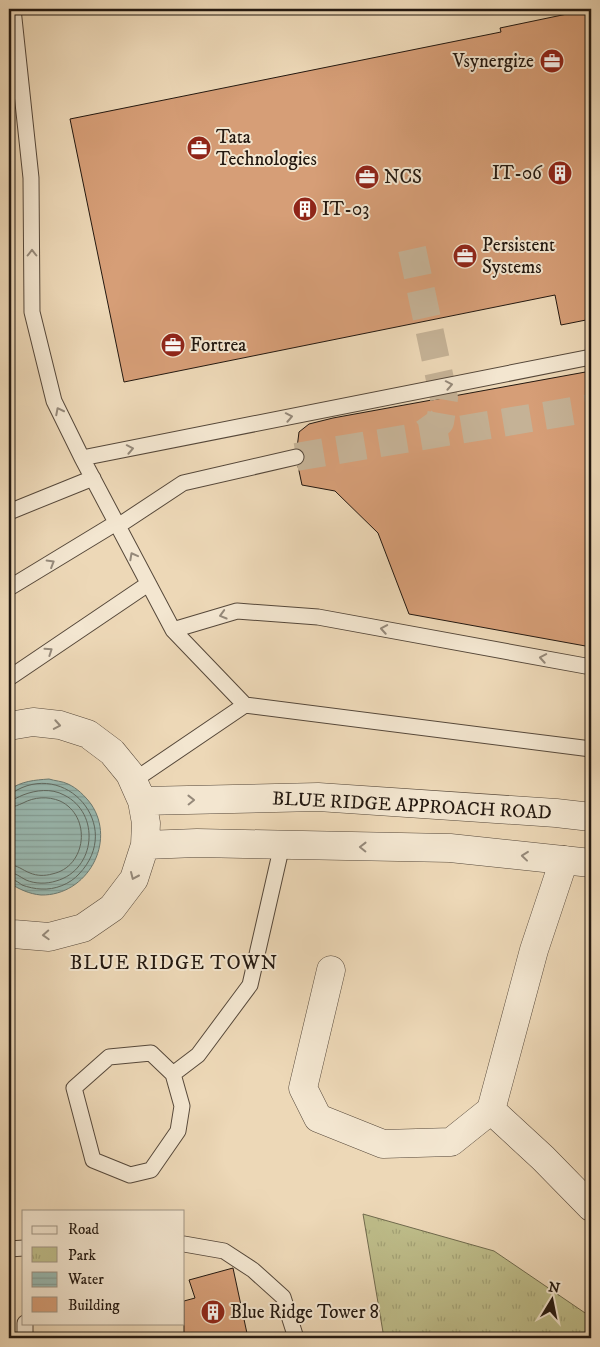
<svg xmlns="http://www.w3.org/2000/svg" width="600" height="1347" font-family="'IM FELL DW Pica',serif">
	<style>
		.park { fill: url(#park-tufts); stroke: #706a4d }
		.water { fill: url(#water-rules); stroke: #6a7971 }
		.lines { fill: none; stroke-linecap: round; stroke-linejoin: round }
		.shore { stroke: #5e6860; stroke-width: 1 }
		.building { fill: #d69e77; stroke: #231810 }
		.minor-tunnel { stroke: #c5b296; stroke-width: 28; stroke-dasharray: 28 14; stroke-linecap: butt }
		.service-casing { stroke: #56483a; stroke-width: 17 }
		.minor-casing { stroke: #56483a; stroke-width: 29 }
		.tertiary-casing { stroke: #56483a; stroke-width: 29 }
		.service { stroke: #f3e6d0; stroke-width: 15 }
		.minor { stroke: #f3e6d0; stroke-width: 28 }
		.tertiary { stroke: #f3e6d0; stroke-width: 28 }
		.oneway { stroke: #95897a }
		.labels { text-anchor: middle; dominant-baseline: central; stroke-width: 4; stroke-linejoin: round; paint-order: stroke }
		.poi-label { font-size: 19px; fill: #231810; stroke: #f3e6d0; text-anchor: start }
		.street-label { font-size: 19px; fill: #231810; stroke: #f3e6d0 }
		.neighbourhood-label { font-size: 20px; letter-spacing: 1px; fill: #231810; stroke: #f3e6d0 }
	</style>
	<defs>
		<pattern id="park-tufts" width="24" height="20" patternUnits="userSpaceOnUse" patternTransform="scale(1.25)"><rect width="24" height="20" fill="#bebd8a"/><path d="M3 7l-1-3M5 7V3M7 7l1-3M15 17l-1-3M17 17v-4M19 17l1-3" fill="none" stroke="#a3a276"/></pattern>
		<pattern id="water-rules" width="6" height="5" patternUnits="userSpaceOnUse" patternTransform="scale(1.25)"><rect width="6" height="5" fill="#99b9b1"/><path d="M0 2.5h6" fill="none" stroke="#849e97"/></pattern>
	</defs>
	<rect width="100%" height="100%" fill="#edd8b7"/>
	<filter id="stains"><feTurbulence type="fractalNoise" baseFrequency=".004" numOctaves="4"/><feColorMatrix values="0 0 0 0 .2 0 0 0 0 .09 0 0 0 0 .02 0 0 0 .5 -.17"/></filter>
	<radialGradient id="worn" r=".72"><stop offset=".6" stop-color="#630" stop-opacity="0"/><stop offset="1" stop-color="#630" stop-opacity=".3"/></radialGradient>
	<path class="park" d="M363 1214 494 1251 591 1317V1338H384Z"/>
	<path class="water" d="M49 779C55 781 62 781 68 784 77 788 85 796 91 804 117 842 87 896 41 895 29 894 19 889 9 883V790C21 781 35 780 49 779Z"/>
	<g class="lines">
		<path class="shore" d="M9 794 12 793C65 758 125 826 79 874 70 884 55 890 41 889 36 889 27 887 22 885 18 882 14 879 9 879
			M9 800C14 800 18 797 23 795 36 790 51 788 64 795 101 813 96 870 56 881 47 884 35 884 26 880 20 877 16 873 9 872
			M9 807C15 807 18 805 23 803 34 797 48 796 60 801 92 816 87 867 52 874 45 876 37 876 30 873 22 870 18 865 9 865"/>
	</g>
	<path class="building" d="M591 9V319L561 325 555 295 124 382 70 119 501 32 500 28Z
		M591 371V647L409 614 378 533 335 491 302 485 298 466 303 463 305 459V455L302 450 297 448 299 432 309 424 333 418Z
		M233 1268 248 1338H184V1301L195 1298 189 1280Z"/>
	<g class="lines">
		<path class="minor-tunnel" d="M412 249 444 398 440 422 419 437
			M296 457 591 408"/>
		<defs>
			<path id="service" d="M13 9 31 178 32 312 54 401 82 458 173 630 245 705 591 749
				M82 458 591 357
				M9 512 93 478
				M118 526 183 483 296 457
				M9 588 116 523
				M173 630 237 611 318 617 591 667
				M9 678 148 584
				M133 781 245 705
				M173 1074 151 1053 109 1057 74 1088 93 1160 130 1175 151 1170 178 1131 182 1106 173 1074 198 1055 250 985 282 845
				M184 1244 224 1251 253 1270 283 1297 296 1338
				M9 1249 24 1248
				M25 1338V1323"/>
			<path id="minor" d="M564 860 534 950 491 1110 543 1158 591 1207
				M331 970 303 1088 318 1118 383 1144 451 1142 491 1110"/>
			<path id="tertiary" d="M9 726 33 722 60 725 88 734 112 752 130 774 142 801 146 823 145 845 134 879 112 908 83 928 49 937 13 934 9 933
				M142 801 318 797 556 813 591 817
				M145 845 197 843 450 848 591 863"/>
		</defs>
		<use href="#service" class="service-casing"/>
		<use href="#minor" class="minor-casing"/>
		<use href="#tertiary" class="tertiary-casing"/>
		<use href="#service" class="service"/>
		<use href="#minor" class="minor"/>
		<use href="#tertiary" class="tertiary"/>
	</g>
	<defs><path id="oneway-chevron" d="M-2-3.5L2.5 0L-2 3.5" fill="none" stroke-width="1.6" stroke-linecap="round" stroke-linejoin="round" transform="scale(1.25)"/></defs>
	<g class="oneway">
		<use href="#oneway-chevron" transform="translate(32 253) rotate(-90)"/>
		<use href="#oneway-chevron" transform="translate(449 385) rotate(-11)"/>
		<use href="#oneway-chevron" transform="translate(59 411) rotate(-117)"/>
		<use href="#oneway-chevron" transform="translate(289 417) rotate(-11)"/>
		<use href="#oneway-chevron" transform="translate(130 449) rotate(-11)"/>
		<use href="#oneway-chevron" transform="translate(133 556) rotate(-118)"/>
		<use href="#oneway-chevron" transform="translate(51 563) rotate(-31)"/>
		<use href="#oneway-chevron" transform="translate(223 615) rotate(164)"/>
		<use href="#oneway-chevron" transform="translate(384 629) rotate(-170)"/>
		<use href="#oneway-chevron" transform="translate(49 651) rotate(-34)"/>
		<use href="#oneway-chevron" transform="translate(543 658) rotate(-170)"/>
		<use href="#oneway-chevron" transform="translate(57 725) rotate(10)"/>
		<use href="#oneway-chevron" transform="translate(191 800) rotate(-1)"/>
		<use href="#oneway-chevron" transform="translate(363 847) rotate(-179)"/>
		<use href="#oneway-chevron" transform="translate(525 856) rotate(-174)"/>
		<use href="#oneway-chevron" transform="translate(134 876) rotate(114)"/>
		<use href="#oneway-chevron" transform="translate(46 935) rotate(177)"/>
	</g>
	<defs>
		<symbol id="office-disc" viewBox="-11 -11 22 22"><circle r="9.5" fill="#8f2418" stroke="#f3e6d0"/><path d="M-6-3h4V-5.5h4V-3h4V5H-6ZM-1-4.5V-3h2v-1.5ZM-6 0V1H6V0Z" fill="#fff"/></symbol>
		<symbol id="building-disc" viewBox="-11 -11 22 22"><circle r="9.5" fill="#8f2418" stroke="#f3e6d0"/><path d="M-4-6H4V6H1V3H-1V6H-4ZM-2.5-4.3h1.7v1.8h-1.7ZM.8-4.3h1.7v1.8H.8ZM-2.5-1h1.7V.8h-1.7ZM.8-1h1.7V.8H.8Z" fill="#fff"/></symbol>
	</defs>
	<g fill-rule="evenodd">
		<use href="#office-disc" x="538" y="47" width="28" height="28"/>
		<use href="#office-disc" x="185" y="134" width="28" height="28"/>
		<use href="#building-disc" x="546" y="159" width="28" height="28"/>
		<use href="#office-disc" x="353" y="163" width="28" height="28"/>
		<use href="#building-disc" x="291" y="195" width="28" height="28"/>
		<use href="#office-disc" x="451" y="242" width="28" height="28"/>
		<use href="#office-disc" x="159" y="331" width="28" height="28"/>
		<use href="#building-disc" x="199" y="1298" width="28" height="28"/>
	</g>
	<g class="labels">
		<g class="poi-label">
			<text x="534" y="61" text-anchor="end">Vsynergize</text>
			<text x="216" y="137">Tata<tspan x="216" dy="22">Technologies</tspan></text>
			<text x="542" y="173" text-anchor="end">IT-06</text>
			<text x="384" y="177">NCS</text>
			<text x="322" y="209">IT-03</text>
			<text x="482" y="245">Persistent<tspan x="482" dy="22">Systems</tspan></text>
			<text x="190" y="345">Fortrea</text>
			<text x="230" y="1312">Blue Ridge Tower 8</text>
		</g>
		<g class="street-label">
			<text transform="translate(412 806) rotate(3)">BLUE RIDGE APPROACH ROAD</text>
		</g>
		<g class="neighbourhood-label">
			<text x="174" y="963">BLUE RIDGE TOWN</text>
		</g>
	</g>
	<rect width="600" height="1347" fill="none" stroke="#edd8b7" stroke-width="30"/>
	<rect x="10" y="10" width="580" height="1327" fill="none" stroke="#231810" stroke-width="2.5"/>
	<rect x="15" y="15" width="570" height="1317" fill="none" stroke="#231810"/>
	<rect x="22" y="1210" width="162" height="115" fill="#f3e6d0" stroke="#a09483"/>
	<rect x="32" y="1226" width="25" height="8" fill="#f3e6d0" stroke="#a09483"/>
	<text x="68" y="1234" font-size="15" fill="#231810">Road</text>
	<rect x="32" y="1247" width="25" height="15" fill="url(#park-tufts)" stroke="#a09483"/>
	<text x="68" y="1260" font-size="15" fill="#231810">Park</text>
	<rect x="32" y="1272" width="25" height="15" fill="url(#water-rules)" stroke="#a09483"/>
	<text x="68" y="1284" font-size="15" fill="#231810">Water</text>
	<rect x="32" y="1297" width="25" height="15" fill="#d69e77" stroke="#a09483"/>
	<text x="68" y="1310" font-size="15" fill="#231810">Building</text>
	<g transform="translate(552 1300) rotate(10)" stroke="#f3e6d0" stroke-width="4" paint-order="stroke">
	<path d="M0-4L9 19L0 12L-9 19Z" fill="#231810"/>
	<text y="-8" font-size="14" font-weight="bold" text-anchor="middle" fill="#231810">N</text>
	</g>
	<rect width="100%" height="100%" filter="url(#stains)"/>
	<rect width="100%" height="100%" fill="url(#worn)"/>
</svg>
